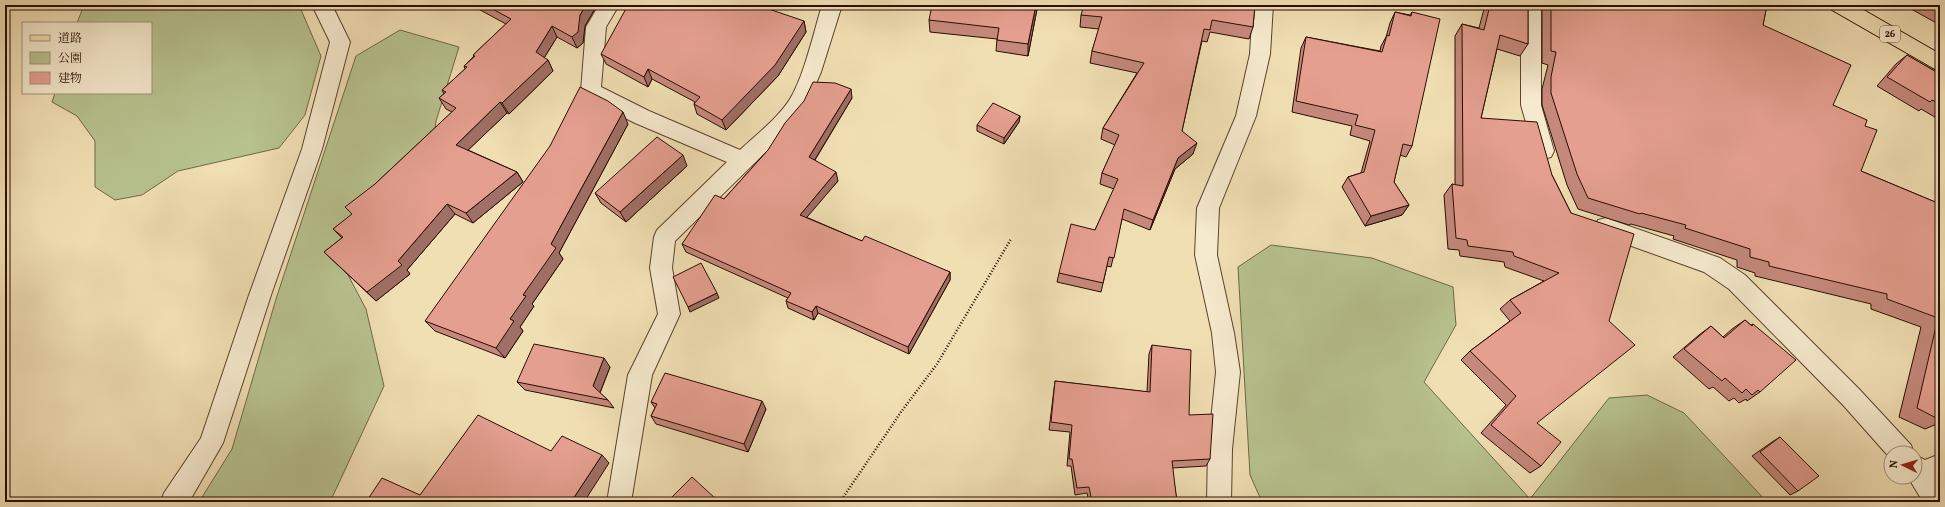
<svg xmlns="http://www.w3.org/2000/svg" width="1945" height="507" font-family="Vollkorn,'Noto Serif JP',serif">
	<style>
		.green { fill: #b7c28f; stroke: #706748 }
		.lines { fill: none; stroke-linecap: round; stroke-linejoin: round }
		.minor-casing { stroke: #5c412d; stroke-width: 2 }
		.primary-casing { stroke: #2a0c00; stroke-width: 2 }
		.path { stroke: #2a0c00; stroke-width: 2.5; stroke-dasharray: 1 2; stroke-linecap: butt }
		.minor { fill: #f6eace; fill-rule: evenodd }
		.primary { fill: #f1dfb4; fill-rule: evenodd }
		.wall { fill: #c5897c; stroke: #2a0c00 }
		.shaded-wall { fill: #a06f65; stroke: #2a0c00 }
		.building { fill: #e59f90; stroke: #2a0c00 }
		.labels { text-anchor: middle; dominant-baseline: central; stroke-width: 3.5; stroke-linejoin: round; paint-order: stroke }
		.shield { fill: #f6eace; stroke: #674f3e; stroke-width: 1 }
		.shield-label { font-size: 10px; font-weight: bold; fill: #2a0c00 }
	</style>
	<rect width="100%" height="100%" fill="#f1dfb4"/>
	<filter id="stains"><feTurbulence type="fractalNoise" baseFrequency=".005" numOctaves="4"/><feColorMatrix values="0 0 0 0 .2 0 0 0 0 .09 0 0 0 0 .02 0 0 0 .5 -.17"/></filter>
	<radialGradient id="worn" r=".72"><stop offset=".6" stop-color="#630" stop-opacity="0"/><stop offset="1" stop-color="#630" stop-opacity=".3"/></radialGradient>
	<path class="green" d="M84 5H299L321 56 305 115 279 148 178 171 142 195 115 200 95 187V141L77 116 52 102 55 93H151V23H77Z
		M400 30 459 47 436 121 432 151 338 256 366 309 384 386 330 502H199L232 449 276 299 356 56Z
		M1271 245 1372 258 1453 287 1456 325 1424 382 1530 499 1609 398 1647 395 1684 413 1767 502H1262L1250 475 1238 267Z"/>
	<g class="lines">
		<defs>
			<path id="minor" d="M312 5H332L350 42 322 149 271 295 223 443 189 502H161L164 493 201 438 249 295 302 149 330 42Z
				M599 5H619L606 27 601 87 649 111 740 150C757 134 778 118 790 99 804 76 814 32 822 5H842L821 72 805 109 781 137 675 241 672 268 680 314 652 375 631 502H606L608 496 628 375 658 314 650 268 654 237 657 230 727 162 635 123 584 97 581 91 586 27Z
				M1253 5H1273L1270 54 1256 116 1219 208 1217 255 1234 333 1240 372 1232 449 1231 502H1207L1208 449 1216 372 1212 333 1195 255 1197 208 1236 116 1250 54Z
				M1521 5H1541V105L1554 151 1551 157 1544 159 1537 157 1534 151 1521 105Z
				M1606 218 1720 258 1745 275 1859 389 1911 445 1914 453H1891V459L1843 405 1729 289 1704 272 1598 234 1595 227 1598 220Z
				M1940 454V478L1937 479 1940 484V502H1923L1908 477H1915V455L1925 460Z"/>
			<path id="primary" d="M1829 5H1855L1940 54V71L1933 68 1832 10Z"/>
		</defs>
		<use href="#minor" class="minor-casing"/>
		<use href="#primary" class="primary-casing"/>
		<path class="path" d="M840 502 901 412 937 364 1011 239"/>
		<use href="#minor" class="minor"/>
		<use href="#primary" class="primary"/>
	</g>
	<path class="wall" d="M471 5H597L585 26 583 43 577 48 557 37 544 58 548 60 553 71 509 114 507 113 468 150 517 172 523 182 473 223 455 214 407 270 410 274 376 301 324 252 342 238 333 229 352 215 375 184 452 112 446 109 439 98 444 94 442 90 465 69 464 66 474 56 473 55 506 24Z
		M1255 5 1253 27 1249 39 1210 32 1207 42 1202 41 1182 131 1193 154 1175 169 1150 230 1122 219 1111 267 1107 266 1101 292 1057 282 1059 273 1095 230 1114 189 1100 184 1102 173 1115 145 1101 139 1103 128 1137 73 1090 63 1092 51 1099 29 1080 27 1081 15Z
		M1485 5H1528V44L1520 56 1497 49 1481 118 1552 175 1571 213 1537 423 1541 466 1530 473 1481 433 1506 405 1461 360 1470 351 1510 321 1500 309 1510 300 1544 281 1505 267 1504 262 1460 256 1459 250 1448 249 1444 195 1452 184 1455 185V36L1462 24 1479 28Z
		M1542 5H1767L1763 25 1833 105 1865 126 1861 171 1940 204V423H1939L1925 429 1899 417 1921 327 1871 309V304L1755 276V273L1737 267V260L1673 239 1674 236 1631 224 1629 225 1578 209 1567 185 1542 105V89L1548 65 1542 63Z
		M1904 5H1940V25Z
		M1037 9 1028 56 996 51 997 39 930 32 929 20Z
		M1395 12 1410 15 1412 12V146L1406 157 1400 155 1394 182 1409 205 1402 215 1365 226 1342 187 1348 177 1361 173 1370 141 1350 135 1352 126 1292 112 1301 48 1306 37 1380 51 1381 46 1386 37 1390 23Z
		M804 21 806 32 778 76 726 130 697 114 694 104 695 102 652 79 648 87 606 64 601 54Z
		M1907 55 1940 74V120L1921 109 1919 111 1877 86 1896 64Z
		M852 98 815 160 838 181 806 217 862 241 950 272V280L909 354 818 313 814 320 788 308 786 301 788 298 686 252 682 244 724 199 768 150Z
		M1020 116 1019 122 1004 144 977 131V125Z
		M628 124 559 253 563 259 532 304 534 306 520 327 523 331 505 358 435 331 425 321Z
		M687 166 626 222 601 203 595 193Z
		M1745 320 1751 325 1753 324 1760 392 1747 401 1746 399 1739 403 1734 398 1729 401 1713 387 1709 389 1673 357 1699 335 1711 326 1723 337 1732 329Z
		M1152 345 1189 415 1210 459 1206 466 1172 468 1177 502H1089L1087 493 1075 495 1071 466H1067L1070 432 1049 430 1055 381 1147 392 1149 354Z
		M610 367 600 393 608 400 614 408 525 390 517 382Z
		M651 402 766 409 748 452 656 424 651 416 655 408Z
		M1780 437 1798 491 1790 495 1752 456 1772 442Z"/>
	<path class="shaded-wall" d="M586 5H597L585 26 583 43 577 48 572 37 580 15Z
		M616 5H623L618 10Z
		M1036 5H1037V9L1028 56V44Z
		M804 21 806 32 778 76 726 130 722 120Z
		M552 26 557 37 541 63 536 52Z
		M548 60 553 71 509 114 502 103Z
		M648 69 652 79 648 87 644 77Z
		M851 89 852 98 811 166 809 157Z
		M500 102 507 113 463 155 456 145Z
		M623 112 628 124 559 253 563 259 532 304 534 306 520 327 523 331 505 358 496 348 510 319Z
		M1020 116 1019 122 1004 144V138Z
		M1197 143 1193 154 1175 169 1150 230 1153 220 1178 158Z
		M683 155 687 166 626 222 620 212Z
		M517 172 523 182 473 223 466 213Z
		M836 172 838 181 802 223 800 215Z
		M447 204 455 214 407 270 410 274 376 301 367 292 398 261Z
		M1409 205 1402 215 1365 226 1371 216Z
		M950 272V280L909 354 908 347Z
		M717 293 719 298 690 312 688 307Z
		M816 306 818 313 814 320 812 312Z
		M604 358 610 367 599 395 593 386Z
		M762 401 766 409 748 452 744 444Z
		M602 455 609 463 584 502H571Z
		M716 499 718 502H713Z"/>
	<path class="building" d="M485 5H586L580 15 578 32 572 37 552 26 536 52 548 60 502 103 500 102 456 145 517 172 466 213 447 204 398 261 402 265 367 292 324 252 343 237 333 229 352 214 345 207 375 184 456 108 439 98 446 92 442 90 467 67 464 66 475 56 473 55 511 19Z
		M628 5H757L804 21 775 65 722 120 694 104 700 97 648 69 644 77 601 54Z
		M932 5H1036L1028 44 997 40 999 28 929 20Z
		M1084 5H1255L1253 27 1212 20 1210 30 1204 29 1182 131 1197 143 1178 158 1153 220 1124 209 1114 258 1109 257 1103 283 1059 273 1071 224 1095 230 1118 179 1102 173 1119 135 1103 128 1144 63 1092 51 1102 17 1081 15Z
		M1490 5H1528V44L1500 35 1481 118 1537 122 1552 175 1571 213 1634 234 1609 321 1635 345 1537 423 1561 442 1541 466 1491 425 1516 396 1470 351 1521 313 1510 300 1559 273 1514 256 1513 252 1468 246 1467 240 1456 238 1452 184 1463 186 1462 24 1484 30Z
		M1551 5H1767L1763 25 1851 65 1833 105 1867 120 1865 126 1877 130 1861 171 1940 204V420L1917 408 1938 318 1887 299V294L1769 266V262L1750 257V249L1685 228 1686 225 1641 213 1640 214 1588 198 1577 174 1551 93V77L1556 52 1551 51Z
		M1932 5H1940V9Z
		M1395 12 1411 16 1412 12 1440 19 1412 146 1403 144 1394 182 1409 205 1371 216 1348 177 1364 172 1375 130 1355 125 1358 115 1296 101 1306 37 1382 52 1387 35 1389 36Z
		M1907 55 1940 74V104L1932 100 1930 102 1887 77Z
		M813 82 835 83 851 89 809 157 836 172 800 215 862 241 865 236 950 272 908 347 816 306 812 312 786 301 791 293 682 244 715 195 724 199 768 150 785 123 804 101Z
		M580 87 608 101 623 112 551 244 556 248 523 295 526 296 510 319 514 321 496 348 425 321 550 146Z
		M993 103 1020 116 1004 138 977 125Z
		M657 137 683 155 620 212 595 193Z
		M701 263 717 293 688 307 673 277Z
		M1745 320 1752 326 1753 324 1796 360 1760 392 1758 390 1752 395 1746 389 1742 393 1725 378 1722 381 1684 349 1711 326 1724 338Z
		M534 344 604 358 593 386 608 400 517 382Z
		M1152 345 1191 350 1189 415 1213 414 1210 459 1172 461 1177 502H1092L1089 487 1077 488 1072 459H1069L1072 425 1051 422 1055 381 1150 392Z
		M665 373 762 401 744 444 651 416 657 404 651 402Z
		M478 415 551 451 562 436 602 455 571 502H366L382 478 420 495Z
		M1780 437 1819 476 1798 491 1760 452Z
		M692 477 716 499 713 502H667Z"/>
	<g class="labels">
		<rect class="shield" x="1880" y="26" width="20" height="16" rx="3"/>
		<g class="shield-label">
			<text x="1890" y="34">26</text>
		</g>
	</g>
	<rect width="1945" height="507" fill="none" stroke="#f1dfb4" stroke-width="20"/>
	<rect x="6" y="6" width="1933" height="495" fill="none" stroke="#2a0c00" stroke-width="2"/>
	<rect x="10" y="10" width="1925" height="487" fill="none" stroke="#2a0c00"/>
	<rect x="22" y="22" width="130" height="72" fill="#f6eace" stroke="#a4917c"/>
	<rect x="30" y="35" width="20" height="6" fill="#f1dfb4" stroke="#a4917c"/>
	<text x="58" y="42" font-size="12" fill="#2a0c00">道路</text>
	<rect x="30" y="52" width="20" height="12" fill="#b7c28f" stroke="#a4917c"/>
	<text x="58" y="62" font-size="12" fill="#2a0c00">公園</text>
	<rect x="30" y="72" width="20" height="12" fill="#e59f90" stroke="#a4917c"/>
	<text x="58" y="82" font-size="12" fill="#2a0c00">建物</text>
	<g transform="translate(1903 465) rotate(275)"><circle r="19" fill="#f6eace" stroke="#a4917c"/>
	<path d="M0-3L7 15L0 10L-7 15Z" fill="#8f2418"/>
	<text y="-6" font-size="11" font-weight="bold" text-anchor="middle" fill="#2a0c00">N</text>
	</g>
	<rect width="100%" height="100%" filter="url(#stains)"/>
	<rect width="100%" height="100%" fill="url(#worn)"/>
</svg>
